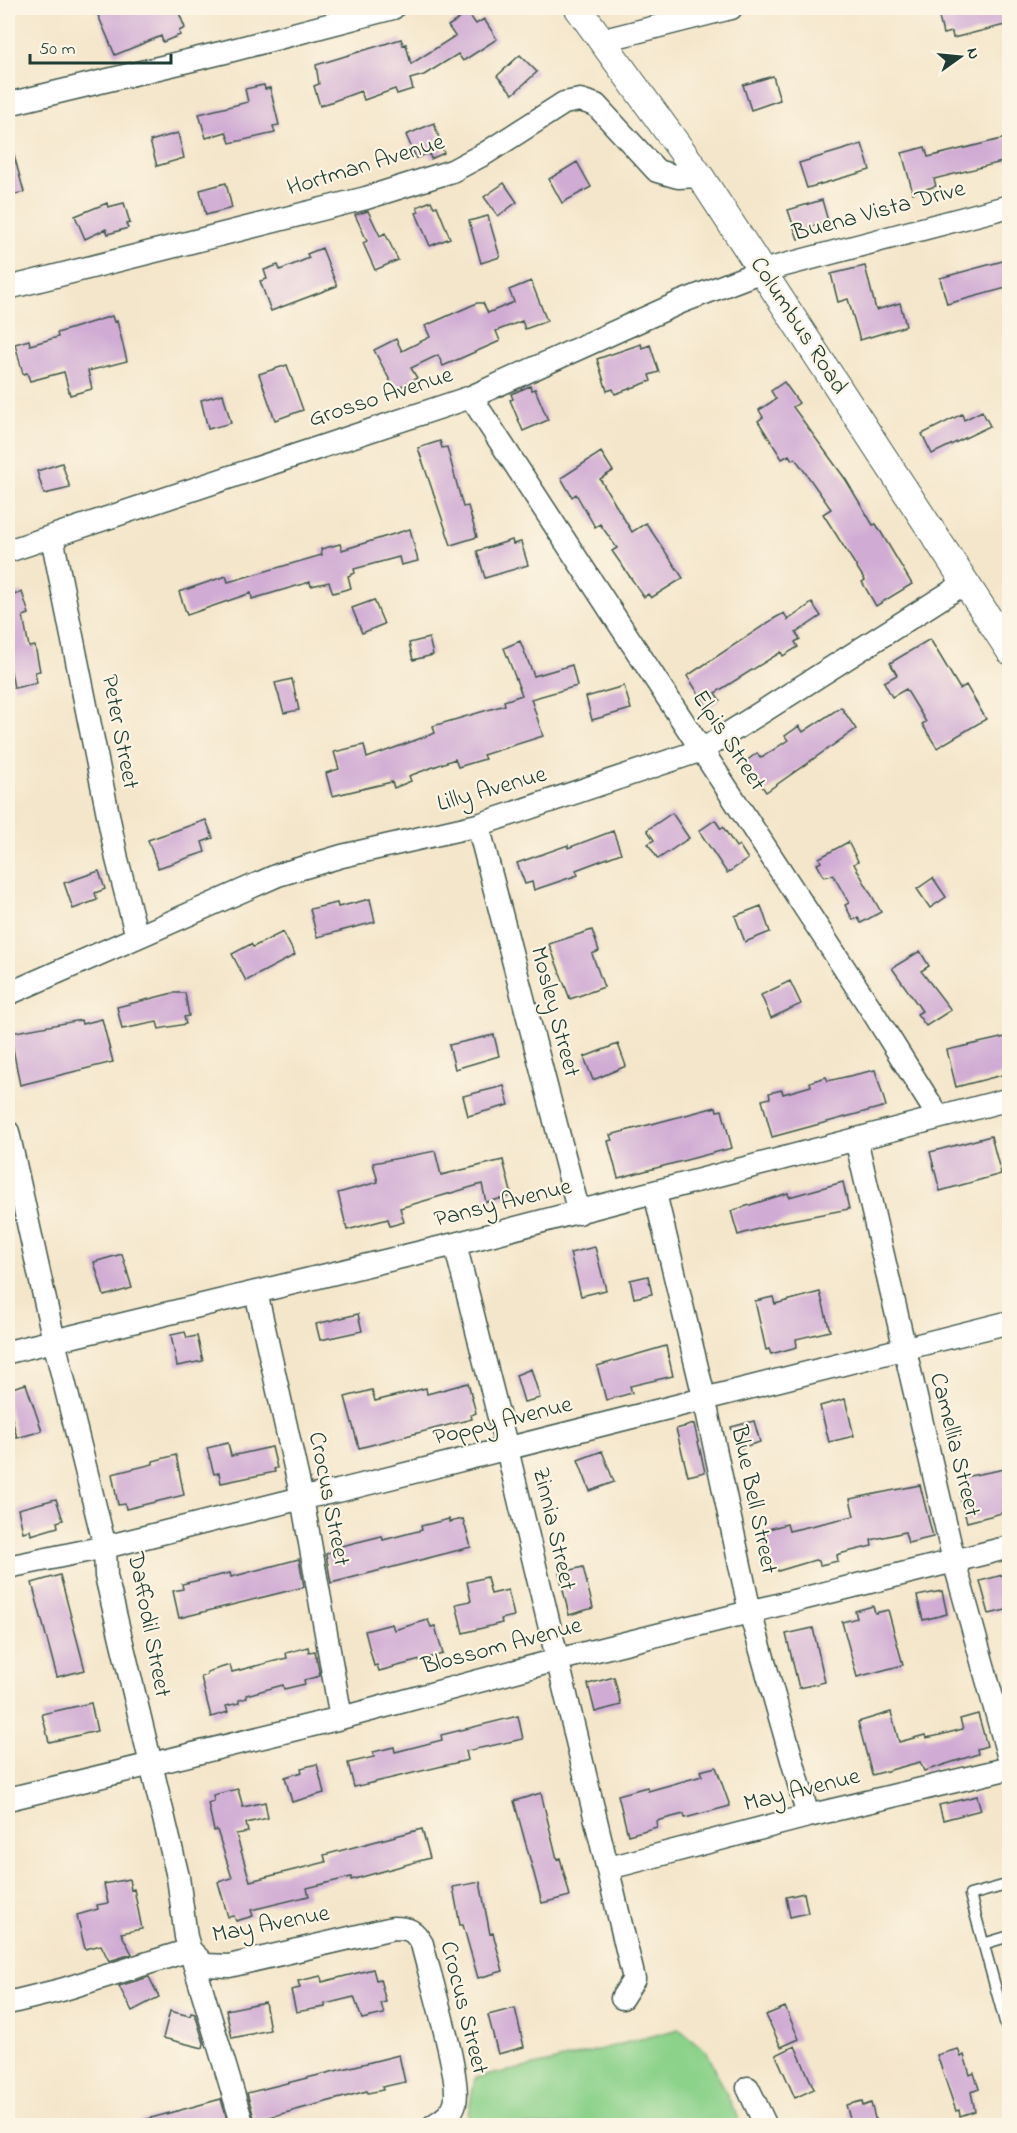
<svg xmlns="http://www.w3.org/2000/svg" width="1017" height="2133" font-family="'Indie Flower',sans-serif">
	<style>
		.green { fill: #8cd28b; stroke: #568860; stroke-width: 1.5 }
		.building { fill: #d0abd4 }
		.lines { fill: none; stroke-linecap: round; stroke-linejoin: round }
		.service-casing { stroke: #3f564b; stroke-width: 13 }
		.minor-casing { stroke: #3f564b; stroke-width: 25 }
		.tertiary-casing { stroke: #3f564b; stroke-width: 29 }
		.service { stroke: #fff; stroke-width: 10 }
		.minor { stroke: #fff; stroke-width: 22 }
		.tertiary { stroke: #fff; stroke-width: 27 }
		.labels { text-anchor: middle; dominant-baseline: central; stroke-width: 4.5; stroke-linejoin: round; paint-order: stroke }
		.street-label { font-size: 24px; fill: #1f3d34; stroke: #fcf5e5 }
	</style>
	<rect width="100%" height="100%" fill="#fcf5e5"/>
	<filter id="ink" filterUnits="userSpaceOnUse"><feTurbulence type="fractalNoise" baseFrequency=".0167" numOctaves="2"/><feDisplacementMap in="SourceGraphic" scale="12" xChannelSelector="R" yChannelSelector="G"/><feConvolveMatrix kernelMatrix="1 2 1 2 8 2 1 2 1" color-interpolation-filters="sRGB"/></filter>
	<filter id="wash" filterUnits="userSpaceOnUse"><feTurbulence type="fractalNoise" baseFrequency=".008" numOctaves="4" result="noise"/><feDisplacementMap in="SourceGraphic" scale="24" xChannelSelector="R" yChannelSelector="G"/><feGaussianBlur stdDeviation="1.35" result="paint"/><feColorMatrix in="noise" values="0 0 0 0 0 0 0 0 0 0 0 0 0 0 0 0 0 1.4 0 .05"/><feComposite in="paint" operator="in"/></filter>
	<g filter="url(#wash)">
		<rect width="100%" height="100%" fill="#f4e6cb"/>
		<path class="green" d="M679 2029 707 2052 741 2125H466L475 2078 548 2063Z"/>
		<g id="blocks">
			<path class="building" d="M95 8H177L185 28 179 31 180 35 163 42 161 36 115 55Z
				M961 8H1005L1009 24 953 38 952 32 943 34 938 13Z
				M468 13 476 24 484 19 497 39 463 61 458 54 424 75 410 79 413 89 397 94 395 89 364 100 361 91 320 106 314 86 319 84 316 65 401 39 403 45 406 44 411 64 455 36 448 26Z
				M520 55 537 72 513 94 497 76Z
				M773 76 780 100 751 110 743 85Z
				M264 85 265 89 270 88 279 125 273 126 275 133 230 143 226 132 206 138 199 114 248 102 245 89Z
				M434 123 444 153 431 159 429 153 416 158 406 135Z
				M178 133 184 158 157 166 150 141Z
				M1010 137V160L934 179 936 186 913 193 902 153 925 147 928 157Z
				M862 144 870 170 807 188 799 163Z
				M12 148 24 192 8 196V149Z
				M577 162 591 187 562 203 549 179Z
				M226 183 232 208 206 215 200 190Z
				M504 183 517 202 498 216 484 197Z
				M822 200 828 221 809 227 812 235 798 239 788 210Z
				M431 201 434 207 437 206 450 238 430 246 416 213 419 212 417 207Z
				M107 203 108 207 124 203 130 223 126 224 128 228 108 234 106 229 85 239 75 216Z
				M368 211 380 236 385 233 398 260 375 270 363 243 367 241 355 215Z
				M488 216 500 257 481 263 469 221Z
				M322 248 337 286 271 311 260 281 267 279 264 270 278 265 280 270 309 258 307 254Z
				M1010 259V287L947 304 940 278Z
				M865 266 876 310 900 303 906 326 860 340 848 299 838 302 831 274Z
				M531 281 547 321 525 329 522 321 496 331 500 341 443 366 438 355 411 368 417 378 395 390 374 350 396 339 402 351 430 337 425 326 477 303H483L488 313 514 302 509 290Z
				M112 316 114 322 117 321 127 361 88 371 92 389 70 395 64 372 30 381 27 373 23 374 15 344 29 340 30 345 58 337 57 333Z
				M641 344 642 348 650 345 659 372 649 375 651 381 615 394 613 389 607 391 597 359Z
				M287 365 303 410 275 420 259 374Z
				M784 382 799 403 793 407 846 480 873 525 876 524 912 584 876 606 862 582 865 580 823 514 831 509 795 458 792 460 789 455 782 459 758 421 763 417 759 410 776 399 771 391Z
				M530 386 531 390 535 389 548 420 523 431 510 400 513 399 511 394Z
				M223 394 231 423 208 429 201 400Z
				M982 411 990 426 932 454 922 434 962 414 964 420Z
				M440 441 442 448 447 447 463 507 468 506 477 537 451 545 418 448Z
				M601 452 613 471 600 479 632 532 646 523 683 578 651 598 648 594 644 597 612 551 617 548 600 524 595 527 576 494 572 497 561 478Z
				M62 463 70 488 44 494 37 471Z
				M410 529 418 561 401 565 399 557 354 569 355 573 348 576 351 588 333 593 329 582 311 586 310 582 252 599 251 593 187 615 179 592 226 576 228 582 322 555 321 549 340 544 342 550Z
				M512 540 513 544 521 542 528 565 485 578 477 551Z
				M22 592 29 614 23 616 29 647 35 646 40 671 35 672 37 683 14 688 11 672 8 673V597Z
				M374 600 384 624 362 633 352 608Z
				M812 603 821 616 796 633 800 639 795 642 798 647 783 656 781 652 715 693 720 700 708 708 687 676 775 618 784 613 788 620Z
				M429 638 433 655 413 660 409 643Z
				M930 639 960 689 966 685 986 719 937 748 922 724 926 722 906 689 892 697 884 682 897 675 890 663Z
				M520 641 534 676 572 665 577 686 531 699 543 736 483 755 485 759 458 767 455 759 409 776 411 781 394 788 392 782 332 796 326 773 339 769 334 752 364 745 367 758 435 733 433 726 505 705 504 701 522 695 504 648Z
				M292 679 299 710 284 713 275 683Z
				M624 686 631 709 592 720 586 697Z
				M841 707 856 729 766 792 745 762 757 753 761 758 788 740 785 736 799 726 803 732Z
				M672 813 689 838 658 859 648 844 654 840 647 830Z
				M206 820 213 838 202 842 205 852 158 868 148 840Z
				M715 820 721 829 723 827 736 847 739 845 748 859 727 873 699 831Z
				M613 831 621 853 576 870 578 875 534 890 532 882 525 884 517 863 568 845V848Z
				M848 842 858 861 854 864 881 912 861 923 858 918 853 920 845 905 849 903 833 875 824 877 817 864 821 862 819 858Z
				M99 871 105 889 95 893 97 900 73 909 64 883Z
				M933 878 946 897 930 908 917 889Z
				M370 899 375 922 317 937 310 909 337 903 338 907Z
				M761 906 770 932 745 942 735 916Z
				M592 930 599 951 592 954 604 987 570 999 549 944Z
				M283 932 295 955 246 981 232 954 251 944 253 947Z
				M920 951 929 966 921 971 951 1010 926 1026 917 1014 922 1011 892 968Z
				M790 981 801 1004 771 1018 761 995Z
				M173 993H185L189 1016 184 1017 186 1024 159 1029 157 1022 122 1029 117 1007Z
				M102 1019 113 1062 20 1085 10 1033 81 1020 82 1024Z
				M494 1035 499 1056 455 1069 449 1045Z
				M1010 1036V1073L956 1087 947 1050Z
				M618 1044 626 1066 593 1080 584 1057Z
				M875 1070 886 1106 772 1137 762 1100 770 1098 769 1093 782 1090 783 1094 811 1086 810 1082 826 1077 828 1081Z
				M504 1086 509 1105 468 1116 463 1096Z
				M716 1107 717 1111 722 1110 732 1148 618 1178 608 1141 612 1140 610 1135Z
				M991 1136 1001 1174 940 1191 930 1152Z
				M435 1151 441 1175 503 1160 512 1196 486 1202 482 1184 400 1208 404 1222 390 1226 388 1219 347 1230 338 1193 378 1182 373 1163Z
				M843 1182 849 1209 781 1222 738 1235 731 1211 788 1193 789 1197Z
				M595 1247 606 1290 581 1296 570 1253Z
				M122 1254 132 1288 104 1296 94 1262Z
				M648 1276 652 1294 634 1298 630 1280Z
				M820 1292 830 1331 796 1339 797 1347 771 1354 769 1349 766 1350 755 1301 773 1297 775 1304Z
				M358 1314 362 1331 320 1340 316 1324Z
				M185 1332 187 1338 197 1336 203 1361 177 1366 171 1335Z
				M666 1346 673 1376 630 1386 632 1393 606 1400 597 1366Z
				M531 1369 540 1398 524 1402 516 1375Z
				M468 1383 476 1413 471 1415 472 1419 359 1448 345 1397 372 1390 375 1401 426 1388 427 1394Z
				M26 1384 42 1431 17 1438 8 1404V1389Z
				M845 1399 854 1436 829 1442 820 1406Z
				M754 1421 760 1442 737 1449 731 1427Z
				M694 1424 705 1472 688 1476 676 1429Z
				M228 1443 231 1456 272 1447 277 1468 274 1469 275 1472 221 1483 219 1473 214 1474 207 1448Z
				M602 1451 614 1482 590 1491 578 1460Z
				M176 1455 184 1495 126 1509 125 1504 118 1505 112 1474 153 1464V1461Z
				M1010 1468V1511L967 1522 960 1497 968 1495 964 1477Z
				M920 1485 933 1537 908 1543 905 1532 871 1540 872 1546 839 1554 837 1555 838 1561 820 1565 819 1561 815 1560 778 1571 776 1567 772 1568 763 1536 767 1535 765 1530 787 1524 789 1531 854 1516 850 1499Z
				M56 1499 63 1520 57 1522 58 1527 31 1535 30 1530 23 1532 18 1509Z
				M449 1519V1522L463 1519 471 1547 331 1583 326 1554 334 1551 333 1548 382 1536 383 1540 422 1530 421 1526Z
				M299 1559 304 1587 179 1618 173 1591 183 1589 182 1584 230 1573 231 1577Z
				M583 1567 593 1608 569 1615 559 1573Z
				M1010 1573V1609L989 1614 980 1581Z
				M60 1575 85 1670 57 1677 32 1583Z
				M487 1577 491 1594 508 1590 514 1616 501 1619 502 1623 463 1633 456 1604 471 1601 467 1582Z
				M942 1591 947 1614 923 1620 917 1596Z
				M873 1606 875 1613 888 1610 903 1665 857 1677 842 1622 857 1618 855 1611Z
				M428 1620 431 1627 435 1626 443 1654 379 1671 377 1665 374 1666 365 1631 392 1624 394 1630Z
				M813 1628 825 1682 799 1688 786 1634Z
				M308 1647 309 1652 315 1651 320 1676 304 1680 305 1684 284 1689 283 1685 246 1695 247 1698 239 1700V1703L226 1706 228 1712 211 1717 201 1677 207 1675V1672L230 1665 232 1672 287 1658 286 1653Z
				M614 1677 621 1705 595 1712 588 1684Z
				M91 1703 97 1731 49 1742 42 1714Z
				M891 1712 899 1742 925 1735 926 1738 936 1736 963 1729 960 1719 978 1714 987 1746 977 1749 978 1754 924 1771 920 1762 872 1775 858 1722Z
				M518 1716 523 1739 466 1751 468 1760 354 1787 348 1763 374 1757 373 1752 394 1747 395 1752 442 1740 441 1735Z
				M317 1764 324 1793 292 1802 285 1777 302 1772 301 1768Z
				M716 1767 730 1806 685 1818 684 1814 656 1821 657 1827 628 1835 618 1795 647 1787 648 1791 702 1776 700 1771Z
				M238 1789 243 1807 265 1802 268 1818 246 1823 248 1832 236 1834 250 1881 326 1862 324 1855 422 1829 430 1858 369 1875 351 1880V1877L307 1888 309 1896 251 1910 253 1916 236 1921 234 1916 228 1917 218 1882 232 1878 217 1830 214 1831 208 1803 214 1801 213 1795Z
				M541 1793 557 1859 560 1858 570 1896 542 1903 514 1801Z
				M977 1796 981 1810 943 1820 939 1805Z
				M129 1879 131 1890 134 1889 142 1929 121 1933 132 1954 109 1961 101 1945 85 1949 77 1915 98 1909 97 1905 108 1903 104 1884Z
				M480 1882 490 1934 493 1933 503 1971 478 1978 463 1925H460L453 1887Z
				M804 1893 808 1913 790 1917 786 1897Z
				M373 1969 376 1980 380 1979 386 2002 381 2003 384 2014 362 2019 354 1997 325 2004V2007L296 2012 291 1990 300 1988 298 1981 321 1976 322 1982Z
				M149 1977 159 1997 132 2011 119 1986Z
				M265 2002 270 2030 232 2038 226 2010Z
				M785 2007 799 2039 781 2047 766 2015Z
				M515 2008 524 2047 498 2054 488 2015Z
				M170 2011 190 2016 191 2013 195 2014 204 2043 203 2048 163 2038Z
				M795 2046 814 2089 795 2098 776 2055Z
				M958 2049 961 2057 964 2055 970 2075 974 2073 979 2089 971 2092 975 2111 960 2116 959 2110 956 2111 937 2055Z
				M399 2055 405 2082 382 2087 383 2090 368 2093 367 2091 255 2121 247 2093Z
				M221 2099 229 2126H141L140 2121Z
				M862 2101 863 2106 871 2103 877 2126H852L846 2105Z"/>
		</g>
	</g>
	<g filter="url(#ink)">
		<use href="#blocks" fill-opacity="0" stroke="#3f564b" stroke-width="1.5"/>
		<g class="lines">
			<defs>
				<path id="service" d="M1010 1884 970 1895 1010 2040
					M983 1944 1010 1936"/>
				<path id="minor" d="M604 40 731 8
					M8 104 225 52 393 8
					M8 288 366 198 452 171 486 153 564 103 580 100 596 105 657 171 678 177 700 176
					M471 397 871 1009 938 1116
					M52 537 117 859 137 937
					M8 551 471 397 681 302 762 271 1010 206
					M478 825 579 1213
					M8 994 278 875 342 856 478 825 702 750 965 583
					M8 1132 54 1341 105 1547 106 1576 178 1877 186 1937 243 2126
					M856 1139 954 1561 1010 1762
					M655 1193 704 1397 750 1612 808 1816
					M455 1244 507 1449 634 1979 622 1998
					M256 1292 302 1498 341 1718
					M8 1352 455 1244 1010 1099
					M8 1567 105 1547 302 1498 338 1491 1010 1322
					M8 1799 341 1718 557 1660 1010 1547
					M609 1868 808 1816 1010 1768
					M8 2003 61 1990 190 1950 205 1965 229 1966 393 1928C409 1928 414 1930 422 1944 429 1973 462 2080 455 2103 452 2114 443 2119 433 2126
					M748 2088 766 2126"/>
				<path id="tertiary" d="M578 8 700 176 1010 651"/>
			</defs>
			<use href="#service" class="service-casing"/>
			<use href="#minor" class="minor-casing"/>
			<use href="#tertiary" class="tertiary-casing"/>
			<use href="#service" class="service"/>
			<use href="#minor" class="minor"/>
			<use href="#tertiary" class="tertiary"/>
		</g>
	</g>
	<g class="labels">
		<g class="street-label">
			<text transform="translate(366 166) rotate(-17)">Hortman Avenue</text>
			<text transform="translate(879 212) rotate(-15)">Buena Vista Drive</text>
			<text transform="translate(798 326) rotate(57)">Columbus Road</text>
			<text transform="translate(381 398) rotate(-18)">Grosso Avenue</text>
			<text transform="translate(119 732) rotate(79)">Peter Street</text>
			<text transform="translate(728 741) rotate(57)">Elpis Street</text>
			<text transform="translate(492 790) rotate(-16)">Lilly Avenue</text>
			<text transform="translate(554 1012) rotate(75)">Mosley Street</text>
			<text transform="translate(503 1204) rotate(-14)">Pansy Avenue</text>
			<text transform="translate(503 1422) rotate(-14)">Poppy Avenue</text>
			<text transform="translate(954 1445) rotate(76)">Camellia Street</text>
			<text transform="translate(328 1499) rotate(79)">Crocus Street</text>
			<text transform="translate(753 1500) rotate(78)">Blue Bell Street</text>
			<text transform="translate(553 1529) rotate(77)">Zinnia Street</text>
			<text transform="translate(148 1625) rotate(79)">Daffodil Street</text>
			<text transform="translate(502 1647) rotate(-15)">Blossom Avenue</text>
			<text transform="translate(802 1791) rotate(-14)">May Avenue</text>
			<text transform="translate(271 1925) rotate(-11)">May Avenue</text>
			<text transform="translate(463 2008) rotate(76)">Crocus Street</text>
		</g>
	</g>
	<rect width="1017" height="2133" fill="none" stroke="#fcf5e5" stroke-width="30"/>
	<g transform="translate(960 57) rotate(75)" stroke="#fcf5e5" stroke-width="4.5" paint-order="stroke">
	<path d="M0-4.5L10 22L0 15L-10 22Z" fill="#1f3d34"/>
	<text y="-9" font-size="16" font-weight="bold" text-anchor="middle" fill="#1f3d34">N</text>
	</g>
	<path d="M30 54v9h141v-9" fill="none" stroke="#1f3d34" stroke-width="3"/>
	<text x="39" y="54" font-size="18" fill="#1f3d34" stroke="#fcf5e5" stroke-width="4.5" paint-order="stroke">50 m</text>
</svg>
